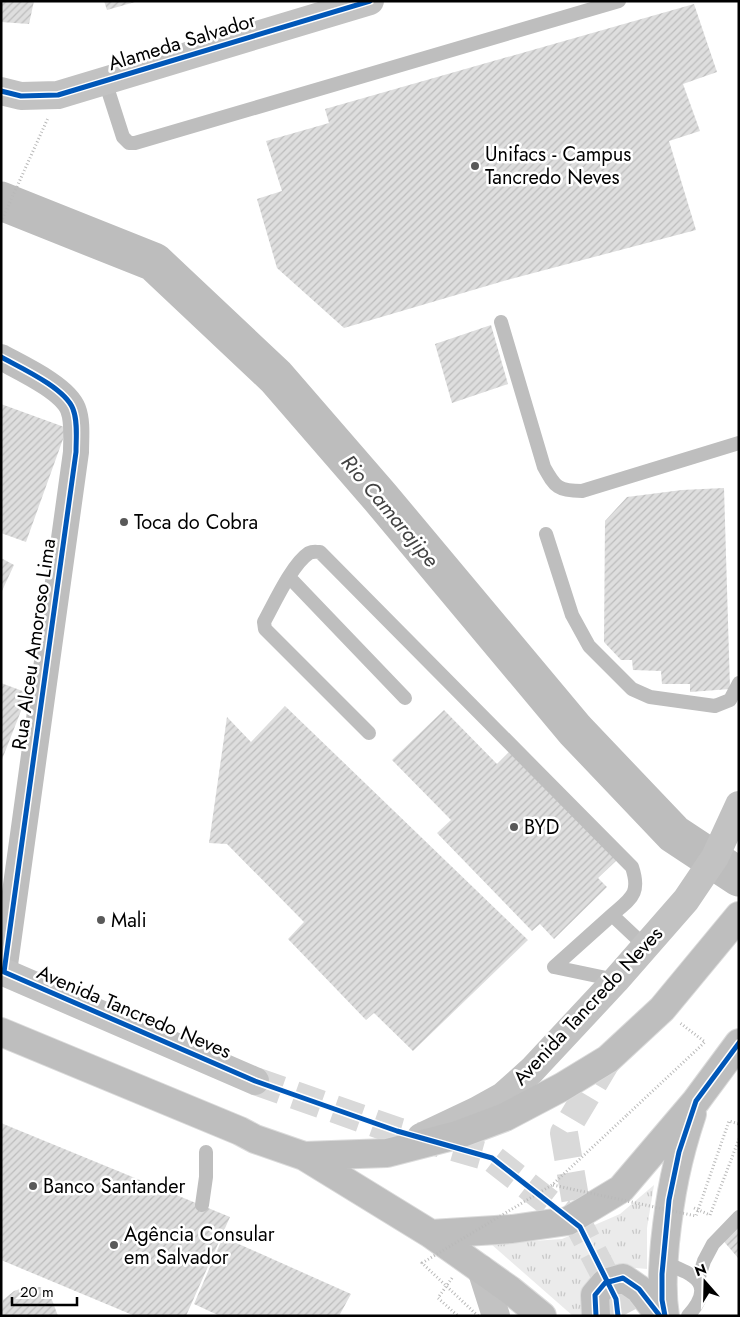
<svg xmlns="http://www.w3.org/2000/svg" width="740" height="1317" font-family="Jost,sans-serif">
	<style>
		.grass { fill: url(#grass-tufts) }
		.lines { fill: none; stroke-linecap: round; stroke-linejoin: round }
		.river { stroke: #bdbdbd; stroke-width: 39 }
		.building { fill: url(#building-hatch) }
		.secondary-tunnel { stroke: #d9d9d9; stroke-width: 28; stroke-dasharray: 28 14; stroke-linecap: butt }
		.primary-tunnel { stroke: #d9d9d9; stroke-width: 28; stroke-dasharray: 28 14; stroke-linecap: butt }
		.primary-casing { stroke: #dbdbdb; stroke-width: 30 }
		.path { stroke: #b9b9b9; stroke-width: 3; stroke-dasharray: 1 2.5; stroke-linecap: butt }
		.lane { stroke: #bebebe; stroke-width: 14 }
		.street { stroke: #bebebe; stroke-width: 26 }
		.secondary { stroke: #c2c2c2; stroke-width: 28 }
		.primary { stroke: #bebebe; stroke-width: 28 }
		.path-bridge { stroke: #b9b9b9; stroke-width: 3; stroke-dasharray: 1 2.5; stroke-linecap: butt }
		.cycleway-casing { stroke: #fff; stroke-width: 8 }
		.cycleway { stroke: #0057b8; stroke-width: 5 }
		.poi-dot { fill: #595959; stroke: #fff; stroke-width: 2 }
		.labels { text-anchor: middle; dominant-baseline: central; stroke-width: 5; stroke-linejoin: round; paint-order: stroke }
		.street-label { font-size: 20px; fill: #000; stroke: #fff }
		.poi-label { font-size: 20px; fill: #000; stroke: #fff; text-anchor: start }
		.water-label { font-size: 21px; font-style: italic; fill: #424242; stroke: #fff }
	</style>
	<defs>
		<pattern id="grass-tufts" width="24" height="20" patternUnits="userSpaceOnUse" patternTransform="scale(1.25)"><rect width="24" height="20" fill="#ebebeb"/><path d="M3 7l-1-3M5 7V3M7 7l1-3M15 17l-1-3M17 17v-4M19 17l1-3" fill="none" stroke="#c8c8c8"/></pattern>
		<pattern id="building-hatch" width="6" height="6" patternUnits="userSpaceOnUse" patternTransform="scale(1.25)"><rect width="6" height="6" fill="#dedede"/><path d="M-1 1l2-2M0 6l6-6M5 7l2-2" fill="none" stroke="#bdbdbd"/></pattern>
	</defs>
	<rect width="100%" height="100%" fill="#fff"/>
	<path class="grass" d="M654 1185 647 1228V1269L603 1265 582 1291 581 1316H573L491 1244 562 1239 620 1214Z"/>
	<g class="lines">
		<path class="river" d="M1 201 154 262 276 377 380 497 575 730 674 834 739 877"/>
	</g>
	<path class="building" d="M1 1H34L29 24 1 22Z
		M104 1H135V2L107 10Z
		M694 4 717 72 683 84 700 131 669 141 696 230 507 280 344 328 277 268 257 199 282 191 266 141 329 123 325 109Z
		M491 325 508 384 452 403 435 344Z
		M1 404 67 428 26 542 1 533Z
		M724 488 730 689 690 692V684H662L661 671 633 670 632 660H621L604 642 605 521 627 497 682 490Z
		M1 558 14 565 1 593Z
		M1 683 28 693 1 762Z
		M285 706 528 940 413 1051 374 1013 366 1020 288 939 304 922 227 844 209 843 227 717 251 742Z
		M444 710 497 764 510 751 617 860 598 878 607 887 554 939 540 924 532 931 437 833 451 820 392 760Z
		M1 1123 230 1217 186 1316H135L1 1260Z
		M739 1223V1259L720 1237Z
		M223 1237 351 1294 339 1316H220L194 1304Z
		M26 1287H40L49 1292 58 1316H1L3 1300 14 1291Z"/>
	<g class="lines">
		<path class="secondary-tunnel" d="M255 1081 397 1131 492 1158 580 1227"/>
		<path class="primary-tunnel" d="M608 1059 564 1133 580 1227 626 1316"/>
		<defs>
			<path id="primary" d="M1 1032 240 1131 255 1139 304 1156 387 1153 457 1135 505 1117 562 1087 608 1059 662 1009 739 916
				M304 1156 431 1234 510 1290 542 1316
				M431 1234 512 1229 568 1221 621 1189 696 1101 739 1043
				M596 1316 595 1295 605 1283 623 1278 639 1289 660 1316
				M665 1316C661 1291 663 1268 665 1243 670 1195 677 1159 692 1114"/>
		</defs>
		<use href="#primary" class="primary-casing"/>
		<path class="path" d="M1 222 48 118
			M627 1115 705 1042 680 1023
			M694 1208 710 1215 739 1139
			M452 1278 438 1298 458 1316"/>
		<path class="lane" d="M105 81 123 137 129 143H135L619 1
			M501 322 544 467C555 487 558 491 582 491L739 443
			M546 534 572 615 589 646 632 689 650 697 715 706 730 700 739 683
			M289 577 405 698
			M369 733 265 629 264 622C274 604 292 564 309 553 313 551 316 552 320 552L632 867C641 894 631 898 612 915L646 947
			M554 967 612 915
			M554 967 616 980
			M202 1205 206 1177V1152
			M663 1262C692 1274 718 1282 688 1316
			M698 1280 704 1261 713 1244 739 1217"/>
		<path class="street" d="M1 357C21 368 65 388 73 409 78 422 76 438 76 452L4 972"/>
		<path class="secondary" d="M1 91 21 96 58 95 370 1
			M1 971 255 1081
			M421 1137 476 1111 503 1096 532 1070 616 980 686 900 715 857 739 805
			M481 1269 496 1316"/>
		<use href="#primary" class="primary"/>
		<path class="path-bridge" d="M553 1185 696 1216 729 1121 739 1124
			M478 1316 422 1263 552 1185 627 1115"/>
		<defs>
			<path id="cycleway" d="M1 91 21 96 58 95 370 1
				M1 357C21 368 65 388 73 409 78 422 76 438 76 452L4 972 255 1081 397 1131 492 1158 580 1227 616 1299 618 1316
				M596 1316 595 1295 605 1283 623 1278 639 1289 660 1316
				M665 1316 662 1300V1274L669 1200 679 1152 696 1101 739 1043"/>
		</defs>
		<use href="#cycleway" class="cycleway-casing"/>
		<use href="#cycleway" class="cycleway"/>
	</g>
	<g class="poi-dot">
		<circle cx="475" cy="166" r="5"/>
		<circle cx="124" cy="522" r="5"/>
		<circle cx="514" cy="827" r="5"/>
		<circle cx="101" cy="920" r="5"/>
		<circle cx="33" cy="1186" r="5"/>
		<circle cx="114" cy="1245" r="5"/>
	</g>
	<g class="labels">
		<g class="street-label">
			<text transform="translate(182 42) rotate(-17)">Alameda Salvador</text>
			<text transform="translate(34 644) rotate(-82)">Rua Alceu Amoroso Lima</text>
			<text transform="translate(588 1006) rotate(-47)">Avenida Tancredo Neves</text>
			<text transform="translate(134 1012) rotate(23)">Avenida Tancredo Neves</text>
		</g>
		<g class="poi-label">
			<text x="485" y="154">Unifacs - Campus<tspan x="485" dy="23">Tancredo Neves</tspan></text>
			<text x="134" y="522">Toca do Cobra</text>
			<text x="524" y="827">BYD</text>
			<text x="111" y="920">Mali</text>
			<text x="43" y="1186">Banco Santander</text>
			<text x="124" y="1234">Agência Consular<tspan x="124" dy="23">em Salvador</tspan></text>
		</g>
		<g class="water-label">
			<text transform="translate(390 511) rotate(50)">Rio Camarajipe</text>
		</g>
	</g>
	<rect width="740" height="1317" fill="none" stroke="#000000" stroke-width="5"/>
	<g transform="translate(705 1282) rotate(340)" stroke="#ffffff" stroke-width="4" paint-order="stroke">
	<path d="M0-4L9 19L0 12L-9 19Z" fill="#000000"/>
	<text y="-8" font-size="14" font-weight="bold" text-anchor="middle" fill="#000000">N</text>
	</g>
	<path d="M12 1297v8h65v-8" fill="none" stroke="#000000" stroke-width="2.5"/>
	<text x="20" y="1297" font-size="15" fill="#000000" stroke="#ffffff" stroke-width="4" paint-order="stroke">20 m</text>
</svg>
